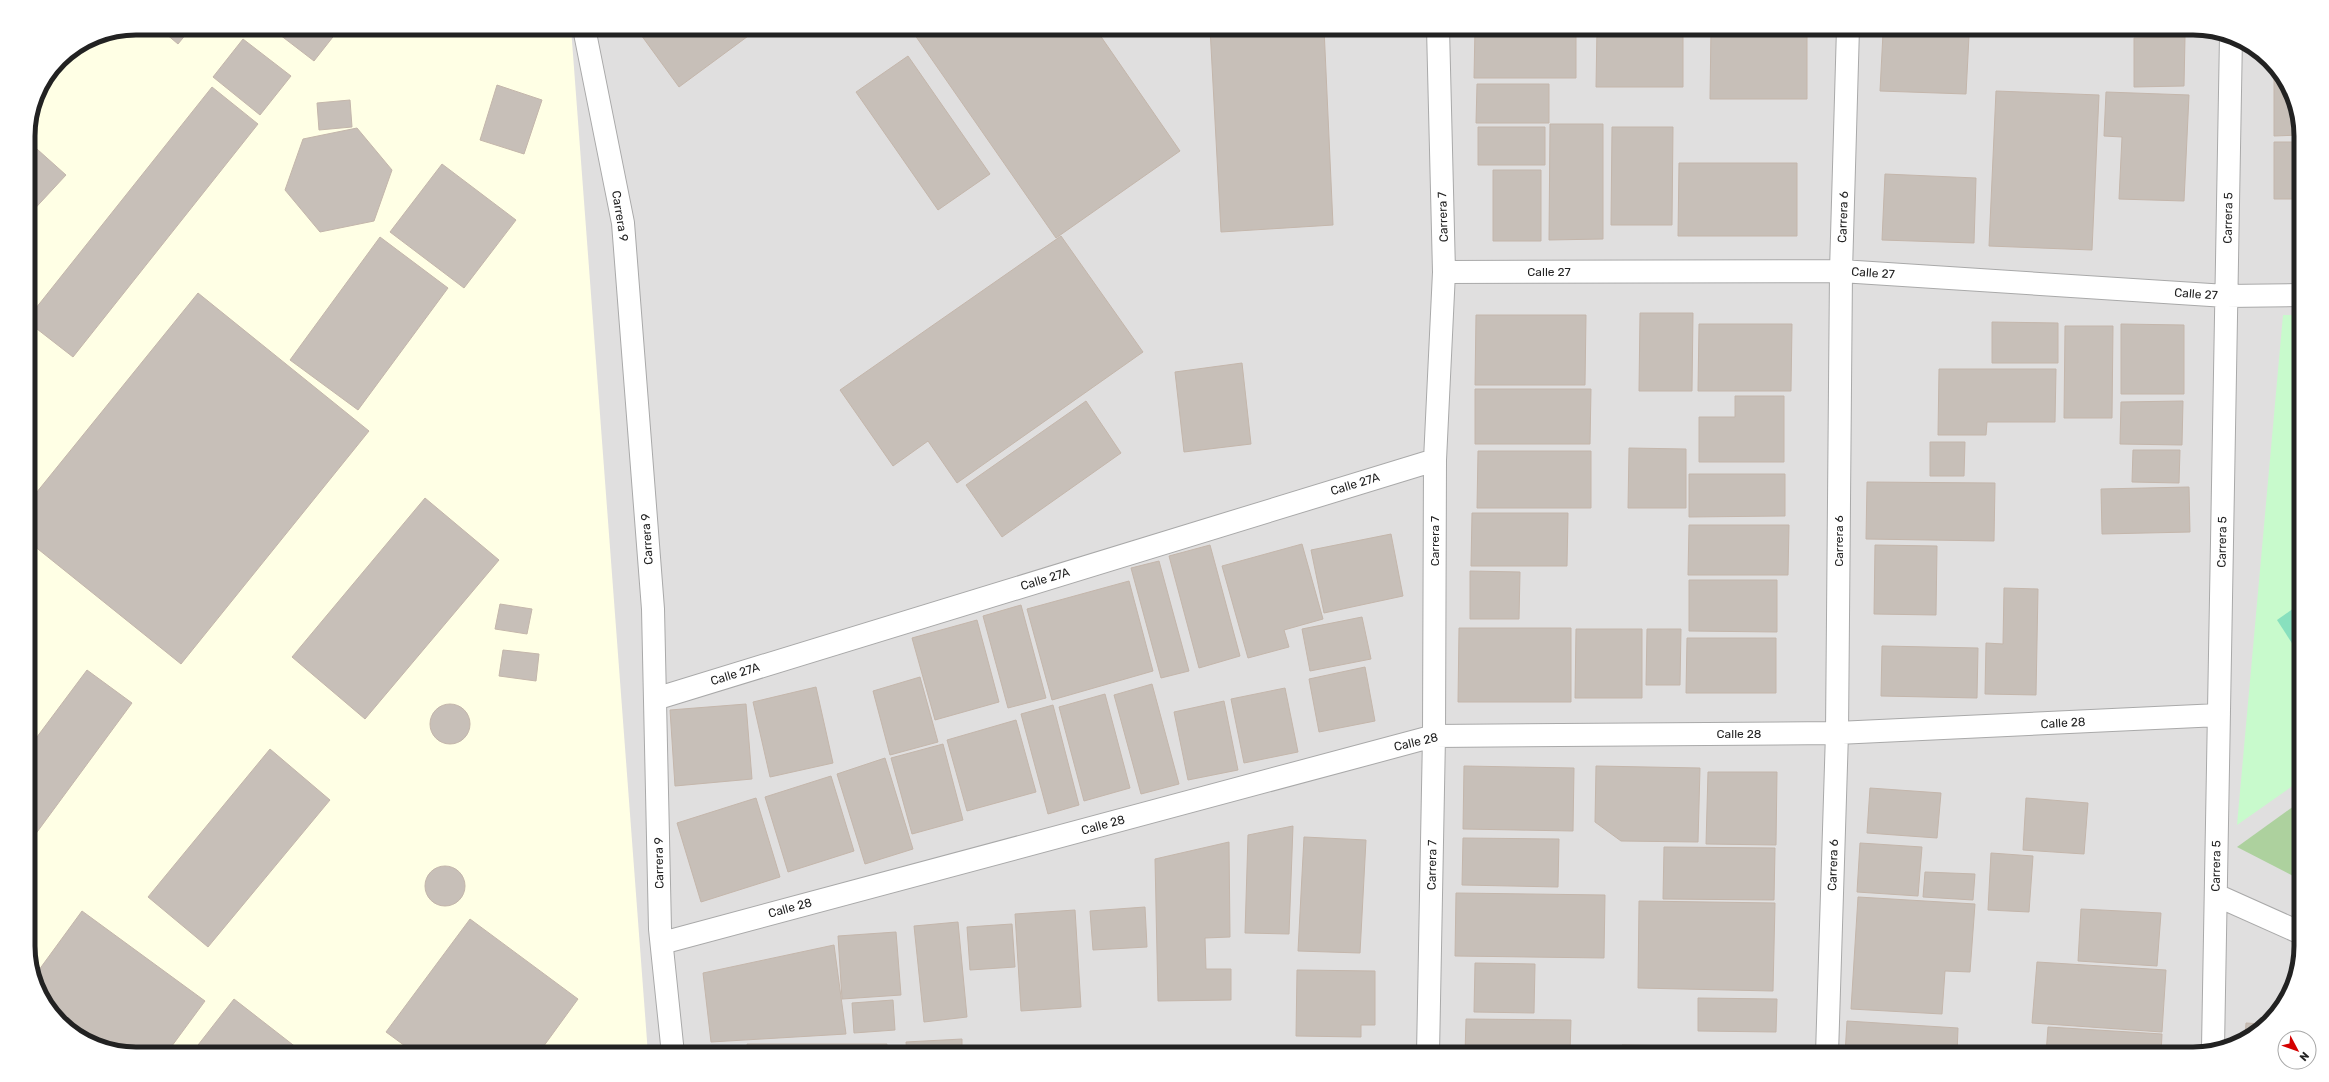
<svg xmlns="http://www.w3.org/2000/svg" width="2329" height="1082" font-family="Rubik,sans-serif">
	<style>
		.residential { fill: #e0dfdf }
		.education { fill: #ffffe5 }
		.forest { fill: #add19e }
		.park { fill: #c8facc }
		.pitch { fill: #88e0be }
		.building { fill: #c7bfb8; stroke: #c4b6ab }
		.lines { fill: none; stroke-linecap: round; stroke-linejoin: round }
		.minor-casing { stroke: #a9a9a9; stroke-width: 24 }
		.minor { stroke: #fff; stroke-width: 22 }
		.labels { text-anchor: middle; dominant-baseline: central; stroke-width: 3; stroke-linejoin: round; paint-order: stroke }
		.street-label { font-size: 12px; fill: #222; stroke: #fff }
		.rim { fill: none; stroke: #222; stroke-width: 5 }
	</style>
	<rect width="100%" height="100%" fill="#f2efe9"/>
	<path class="residential" d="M136 28H2193L2234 36 2283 76 2301 129V946L2293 987 2253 1036 2193 1054H136L50 1011 28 953V129L36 95 60 60 95 36Z"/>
	<path class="education" d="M136 28H571L648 1054H136L95 1046 50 1011 28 953V129L36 95 60 60 95 36Z"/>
	<path class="forest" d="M2301 801V880L2237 847Z"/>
	<path class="park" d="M2283 315H2301V780L2237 825Z"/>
	<path class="pitch" d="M2301 603V657L2277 620Z"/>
	<path class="building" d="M159 28H191L178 44Z
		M271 28H340L314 61Z
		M636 28H759L679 87Z
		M910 28H1095L1180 151 1056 238Z
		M1210 28H1324L1333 225 1221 232Z
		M1475 28H1576V78H1474Z
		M1597 28H1683V87H1596Z
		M1711 28H1807V99H1710Z
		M2137 28H2189V31H2137Z
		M1883 33 1969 36 1966 94 1880 91Z
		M2185 37 2184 86 2134 87V38Z
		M243 39 291 76 260 115 213 77Z
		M908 56 990 174 938 210 856 92Z
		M2274 69 2283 76 2301 129V135L2274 136Z
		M1477 84H1549V123H1476Z
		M497 85 542 100 524 154 480 140Z
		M212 87 258 124 73 357 28 322V318Z
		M1996 91 2099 95 2092 250 1989 246Z
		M2106 92 2189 95 2184 201 2119 199 2122 137 2104 136Z
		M350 100 352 127 319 130 317 103Z
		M1550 124H1603V239L1549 240Z
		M1478 127H1545V165H1478Z
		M1612 127H1673L1672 225H1611Z
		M357 128 392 170 374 221 320 232 285 190 303 139Z
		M28 141 66 175 28 216Z
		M2274 142H2301V199H2274Z
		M1679 163H1797V236H1678Z
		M442 164 516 220 464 288 390 232Z
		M1493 170H1541V241H1493Z
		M1885 174 1976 178 1974 243 1882 240Z
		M1061 236 1143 352 957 483 928 441 893 466 840 390Z
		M380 237 448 288 358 410 290 360Z
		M198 293 369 431 181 664 28 541V503Z
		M1640 313H1693L1692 391H1639Z
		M1476 315H1586L1585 385H1475Z
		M1992 322 2058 323V363H1992Z
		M1699 324H1792L1791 391H1698Z
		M2121 324 2184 325V394H2121Z
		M2065 326H2113L2112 418H2064Z
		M1242 363 1251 444 1184 452 1175 372Z
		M1939 369H2056L2055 422H1987L1986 435H1938Z
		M1475 389H1591L1590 444H1475Z
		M1735 396H1784V462H1699V417H1735Z
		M1086 401 1121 453 1002 537 966 485Z
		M2183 401 2182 445 2120 444 2121 402Z
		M1930 442H1965L1964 476H1930Z
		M1629 448 1686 449V508H1628Z
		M2133 450H2180L2179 483 2132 482Z
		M1478 451H1591V508H1477Z
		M1689 474H1785V516L1689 517Z
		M1867 482 1995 483 1994 541 1866 539Z
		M2189 487 2190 532 2102 534 2101 489Z
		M425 498 499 560 365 719 292 657Z
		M1472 513H1568L1567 566H1471Z
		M1689 525H1789L1788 575H1688Z
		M1391 534 1403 596 1324 613 1311 550Z
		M1302 544 1323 619 1284 630 1289 647 1248 658 1222 566Z
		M1210 545 1240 656 1199 668 1169 556Z
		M1875 545 1937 546 1936 615 1874 614Z
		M1159 561 1189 671 1161 678 1131 568Z
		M1470 571 1520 572 1519 619H1470Z
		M1689 580H1777V632L1689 631Z
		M1129 581 1153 671 1052 700 1027 609Z
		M2004 588 2038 589 2036 695 1985 694 1986 643 2003 644Z
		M500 604 532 609 527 634 495 629Z
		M1021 605 1046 698 1008 708 983 616Z
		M1362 617 1371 659 1310 671 1302 629Z
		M977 620 999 702 935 720 912 638Z
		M1459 628H1571V702H1458Z
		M1576 629H1642V698H1575Z
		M1647 629H1681L1680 685H1646Z
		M1687 638H1776V693H1686Z
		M1882 646 1978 648 1977 698 1881 696Z
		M503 650 539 654 536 681 499 676Z
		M1365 667 1375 721 1319 732 1309 679Z
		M87 670 132 703 29 843 28 749Z
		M920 677 938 742 890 755 873 691Z
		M1152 684 1179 784 1141 794 1114 695Z
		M816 687 833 763 770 777 753 702Z
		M1285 688 1298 752 1244 763 1231 699Z
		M1105 694 1130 788 1084 801 1059 707Z
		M1224 701 1238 770 1188 780 1174 712Z
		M746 704 752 779 675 786 670 710Z
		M430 724a20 20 0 1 1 40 0a20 20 0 1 1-40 0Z
		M1053 705 1079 805 1048 814 1021 714Z
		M1016 720 1036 792 967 811 947 740Z
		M943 744 963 820 912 834 891 758Z
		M270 749 330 800 208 947 148 897Z
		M885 758 913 849 865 864 837 774Z
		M1464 766 1574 768 1573 831 1463 829Z
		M1596 766 1700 768 1698 842 1621 841 1595 822Z
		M1708 772H1777L1776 845 1706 844Z
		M831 776 854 851 788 872 765 797Z
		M1870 788 1941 793 1937 838 1867 833Z
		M756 798 780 877 701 902 677 823Z
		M2026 798 2088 803 2084 854 2023 850Z
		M1293 826 1289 934 1245 933 1248 835Z
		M1304 837 1366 840 1360 953 1298 951Z
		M1463 838 1559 839 1558 887 1462 885Z
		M1229 842 1230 937 1205 938 1206 969H1231V1000L1158 1001 1155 859Z
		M1860 843 1922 847 1918 896 1857 892Z
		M1664 847 1775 848 1774 900 1663 899Z
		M1991 853 2033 856 2029 912 1988 910Z
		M425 886a20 20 0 1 1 40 0a20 20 0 1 1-40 0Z
		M1925 872 1975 874 1973 900 1923 897Z
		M1456 893 1605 895 1604 958 1455 956Z
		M1858 897 1975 904 1970 972 1945 971 1942 1014 1851 1009Z
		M1639 901 1775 903 1773 991 1638 988Z
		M1145 907 1147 947 1093 950 1090 911Z
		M2081 909 2161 913 2157 966 2078 961Z
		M1075 910 1081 1007 1021 1011 1015 914Z
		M82 911 205 1001 166 1054H136L95 1046 50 1011 36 974Z
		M470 919 578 999 538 1054H416L386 1032Z
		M958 922 967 1017 924 1022 914 926Z
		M1012 924 1015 967 970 970 967 927Z
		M896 932 901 995 842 999 838 936Z
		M834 945 846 1034 711 1042 703 973Z
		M2037 962 2166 970 2162 1032 2032 1023Z
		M1475 963 1535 964 1534 1013 1474 1012Z
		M1297 970 1375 971V1025H1361V1037L1296 1036Z
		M1698 998 1777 999 1776 1032 1698 1031Z
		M234 999 297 1048 292 1054H191Z
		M893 1000 895 1030 854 1033 852 1003Z
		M1466 1019 1571 1020 1570 1054H1465Z
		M1847 1021 1958 1028 1957 1054H1845Z
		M2246 1023 2263 1024 2253 1036 2245 1038Z
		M2048 1027 2162 1034 2161 1054H2046Z
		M962 1039V1054H896H907L906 1042Z
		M747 1044H887V1054H747Z
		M1622 1045 1680 1046V1054H1622Z"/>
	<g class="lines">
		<defs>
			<path id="minor" d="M584 28 623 223 653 609 660 929 673 1054
				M1444 272 1841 271 2226 296 2301 295
				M655 699 1435 460
				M2216 895 2301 933
				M662 943 1434 736 1837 733 2219 715
				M2213 1048 2231 36
				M1428 1054 1434 736 1435 460 1444 272 1438 28
				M1827 1054 1837 733 1841 271 1848 28"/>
		</defs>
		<use href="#minor" class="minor-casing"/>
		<use href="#minor" class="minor"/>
	</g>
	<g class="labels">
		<g class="street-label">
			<text transform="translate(620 216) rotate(81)">Carrera 9</text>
			<text transform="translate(1443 217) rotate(-92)">Carrera 7</text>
			<text transform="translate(1843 217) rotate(-88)">Carrera 6</text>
			<text transform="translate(2228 218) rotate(-89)">Carrera 5</text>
			<text x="1549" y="272">Calle 27</text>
			<text transform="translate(1873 273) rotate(4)">Calle 27</text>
			<text transform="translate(2196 294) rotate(4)">Calle 27</text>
			<text transform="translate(1355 484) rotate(-17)">Calle 27A</text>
			<text transform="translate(647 539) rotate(-94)">Carrera 9</text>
			<text transform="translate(1435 541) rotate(-90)">Carrera 7</text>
			<text transform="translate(1839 541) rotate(-90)">Carrera 6</text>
			<text transform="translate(2222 542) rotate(-89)">Carrera 5</text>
			<text transform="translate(1045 579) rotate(-17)">Calle 27A</text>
			<text transform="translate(735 674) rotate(-17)">Calle 27A</text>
			<text transform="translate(2063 723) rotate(-3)">Calle 28</text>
			<text x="1739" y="734">Calle 28</text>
			<text transform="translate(1416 742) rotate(-13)">Calle 28</text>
			<text transform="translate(1103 825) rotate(-15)">Calle 28</text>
			<text transform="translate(659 863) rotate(-91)">Carrera 9</text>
			<text transform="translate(1432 865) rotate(-89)">Carrera 7</text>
			<text transform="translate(1833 865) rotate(-88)">Carrera 6</text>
			<text transform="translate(2216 866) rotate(-89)">Carrera 5</text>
			<text transform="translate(790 908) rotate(-15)">Calle 28</text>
		</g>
	</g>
	<path d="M0 0H2329V1082H0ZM136 35H2193A101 101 0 0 1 2294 136V946A101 101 0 0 1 2193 1047H136A101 101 0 0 1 35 946V136A101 101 0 0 1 136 35Z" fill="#fff" fill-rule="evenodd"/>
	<path class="rim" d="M136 35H2193A101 101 0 0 1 2294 136V946A101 101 0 0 1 2193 1047H136A101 101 0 0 1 35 946V136A101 101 0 0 1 136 35Z"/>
	<g transform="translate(2297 1050) rotate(131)"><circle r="19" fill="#ffffff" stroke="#a7a7a7"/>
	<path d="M0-3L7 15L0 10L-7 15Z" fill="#d40000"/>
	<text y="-6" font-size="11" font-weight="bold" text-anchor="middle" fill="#222222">N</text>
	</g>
</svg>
